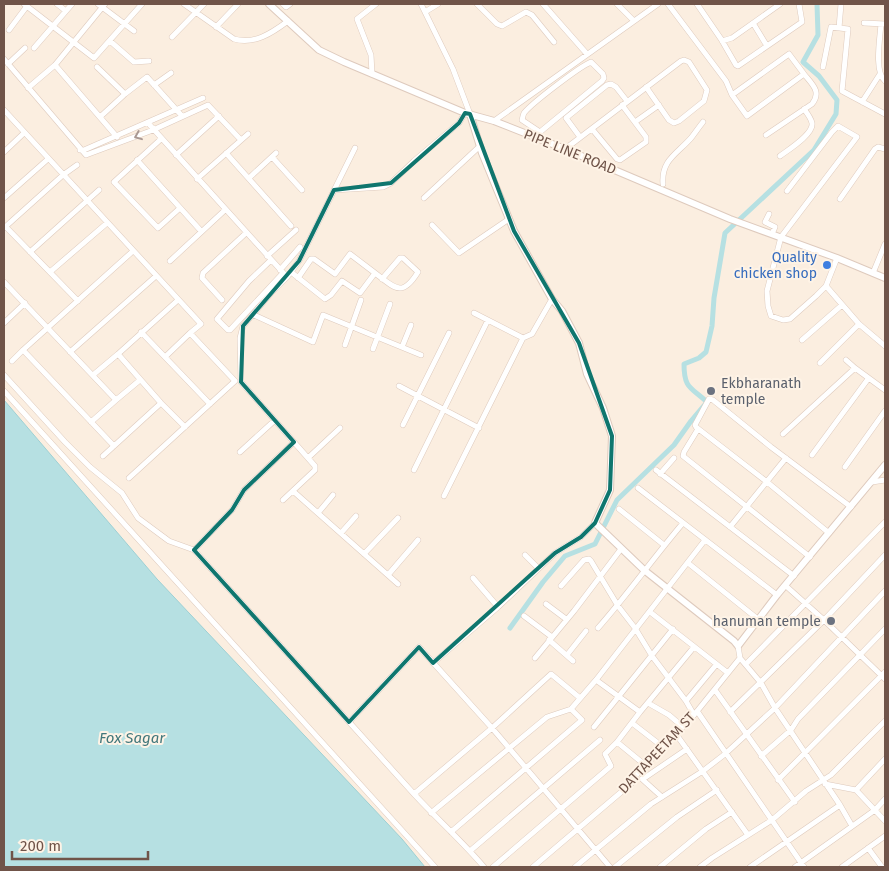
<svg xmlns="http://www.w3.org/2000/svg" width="889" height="871" font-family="'Fira Sans',sans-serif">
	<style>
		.water { fill: #b6e0e2; stroke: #9dd0d4 }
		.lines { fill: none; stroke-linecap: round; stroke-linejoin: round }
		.canal { stroke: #b6e0e2; stroke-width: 5 }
		.minor-casing { stroke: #decabd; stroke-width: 6 }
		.tertiary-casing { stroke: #decabd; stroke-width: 8 }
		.minor { stroke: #fff; stroke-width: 5 }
		.tertiary { stroke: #fff; stroke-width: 6 }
		.oneway { stroke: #a99892 }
		.marked { fill: none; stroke: #0f766e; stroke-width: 4; stroke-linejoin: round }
		.shop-dot { fill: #3f7fe0; stroke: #fef3e6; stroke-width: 2 }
		.worship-dot { fill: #6b7280; stroke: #fef3e6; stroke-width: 2 }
		.labels { text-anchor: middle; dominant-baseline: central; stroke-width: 4; stroke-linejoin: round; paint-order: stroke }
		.street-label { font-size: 14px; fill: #705449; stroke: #fef3e6 }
		.shop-label { font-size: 14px; fill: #366cbe; stroke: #fef3e6; text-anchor: end }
		.worship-label { font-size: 14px; fill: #5b616d; stroke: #fef3e6; text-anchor: start }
		.water-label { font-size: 15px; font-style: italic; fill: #42777b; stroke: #fef3e6 }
	</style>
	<rect width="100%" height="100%" fill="#fbeee0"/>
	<path class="water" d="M4 400 157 579 402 839 425 867H4Z"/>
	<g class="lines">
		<path class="canal" d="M510 628 543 582 565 556 595 544 617 500 674 445 691 421 707 402C691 387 684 389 684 364L699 358 706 352 712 326 714 298 725 233 814 150 836 114 837 100 819 76 803 62 818 35 817 4"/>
		<defs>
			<path id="minor" d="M24 4 94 58 142 4
				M57 4 66 11
				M98 4 134 31
				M184 4 234 39C254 45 272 33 288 21
				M283 4 286 7 290 4
				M421 4 453 69 470 114
				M477 4 497 24 502 26 526 12 532 15 554 42
				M543 4 587 54
				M617 4 634 21
				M668 4 726 81 732 95 747 116 804 74 789 54 732 95
				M697 4 721 39 736 65 738 66 802 22 799 4
				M425 12 438 4
				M753 23 767 46
				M864 23 885 24
				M881 24C880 38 874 72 885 81
				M216 27 238 4
				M839 28 841 4
				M9 30 27 6
				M172 37 204 4
				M110 41 134 62 149 61
				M722 41 732 38 780 4
				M34 48 72 4
				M4 59 86 155 153 130 208 105 241 140
				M591 62 603 74 604 78 602 81 540 132 522 120C523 117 523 115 524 113 532 103 579 67 591 62Z
				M8 64 25 48
				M55 65 105 4
				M97 67 125 94
				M823 67 831 27 848 29 842 91 885 114
				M372 74 371 55 357 19 376 4
				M154 85 171 73
				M28 88 55 65 117 137
				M862 102 880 74
				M4 110 201 324 190 333
				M100 117 125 94 147 77 182 116
				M494 121 658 4
				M635 122 659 105
				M148 123 287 277
				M592 129 617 159 620 160 646 142V137L622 105
				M766 135 812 104C822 92 812 84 804 74
				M580 137 566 118 607 85 611 84 616 87 627 101
				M161 139 114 182 158 228 180 208
				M565 149 681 61 684 60 689 62 707 90 704 101 679 121 674 123 669 120 646 87
				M80 150H84L203 98
				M4 152 24 133
				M226 153 291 226
				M176 155 219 116
				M780 156C788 150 814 134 812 123 811 118 807 113 804 109
				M272 157 302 190
				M137 160 201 231
				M249 178 276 153
				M197 179 248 134
				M663 184C661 160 677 154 691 138 695 133 699 127 703 122
				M334 190 383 187 391 183 414 161 459 123 465 113
				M787 191 832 132 838 126 857 137 781 237 767 291 768 306 771 316 783 320 790 319 816 296 826 286 837 258
				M4 198 48 159
				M424 198 480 146
				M840 199 875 149 878 147 885 149
				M769 214 765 222 775 227 772 234
				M432 225 459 253 509 219
				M6 227 78 301
				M4 228 63 175 77 165
				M30 252 99 190
				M267 256 296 230
				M271 260 249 281 217 319 228 330H230L283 273
				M170 261 225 210
				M280 270 300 247
				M50 272 107 223
				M291 272 325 299 331 295 342 281 360 293 375 273C395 288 402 298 418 272L403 258H400L382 279
				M873 273 885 244
				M298 278 311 259H314L335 274 350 254 375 273
				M4 282 116 400 140 380
				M826 286 859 324 885 346
				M178 300 118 354 161 403 185 427
				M222 300 202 278 203 273 246 233
				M474 313 523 338
				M254 315 313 342 323 315 421 355
				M4 323 25 303
				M141 332 210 404
				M802 340 842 305
				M345 345 361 300
				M402 347 411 325
				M373 349 390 304
				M70 352 156 276
				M846 360 855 368
				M12 361 23 350
				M820 363 859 324
				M4 375 65 442 90 467 122 493 138 518 169 541 194 550 414 794C437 819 462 841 484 867
				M93 375 118 354
				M399 386 479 428
				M4 391 435 867
				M91 422 116 400
				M403 425 449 333
				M698 429 684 452 683 456 810 557
				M783 434 855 368 885 390
				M114 446 23 350 133 251
				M240 452 274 421
				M812 455 868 379
				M103 456 161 403
				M309 457 340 428
				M845 467 885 411
				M414 470 488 320
				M656 470 794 576
				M660 474 674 458
				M129 478 235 381 190 333 165 357
				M872 482 885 480
				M638 488 777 595
				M293 491 398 584
				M444 496 523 338 532 334 552 299
				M283 500 315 470V466L241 382 240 338 243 326 271 293 287 277 299 261 355 148
				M619 509 664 545
				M318 513 333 495
				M730 527 786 458
				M341 533 356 516
				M829 533 767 482 696 427 695 425 709 399 713 400 771 447 851 507
				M194 550 232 510 244 490 294 442
				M364 554 398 518
				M525 555 538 568
				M688 563 759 620
				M388 575 418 540
				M473 578 498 607
				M561 586 584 560 589 559 591 561 618 606 635 628 652 656 686 701 694 715
				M786 586 824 620 885 679
				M546 604 566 619
				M650 612 728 673
				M524 616 552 637
				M598 628C628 594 654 557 683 523
				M549 640 573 661
				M567 655 586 631
				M535 658 574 611 621 549
				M740 658 761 683 775 708 840 805 750 867
				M433 663 498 607 555 553 581 537 595 523
				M746 664 885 522
				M596 680 640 712
				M715 690 795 802
				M686 701 716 665
				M648 703 669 715 683 727
				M697 711 804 867
				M730 712 824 620 885 555
				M349 722 419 647 492 728 551 674 580 698
				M632 723 663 747
				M594 727 673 629
				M676 734 748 835
				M617 742 645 765
				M761 756 791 730 798 719 885 629
				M642 779 662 797
				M643 779 687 749
				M778 780 885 672
				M825 784 856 790 885 821
				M856 790 885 759
				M414 794 492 728 610 867
				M840 805 852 826
				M431 813 547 717 571 709 596 680 705 540
				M451 832 582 720 571 709
				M868 848 882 867
				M470 851 600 740
				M493 867 611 766 605 754 617 742 640 712 694 647
				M533 867 633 782 637 774 694 715 740 658 738 646
				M575 867 651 804 703 771 725 754 775 708 885 591
				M615 867 677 817 717 790
				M660 867 706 829 732 812
				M700 867 712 858 772 820 806 791 831 775 885 721
				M795 867 875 810 885 799
				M842 867 885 836"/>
			<path id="tertiary" d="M269 4 319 50 344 62 465 113 494 121 565 149 730 219 837 258 885 278
				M470 114 482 153 514 231 552 299 562 311 579 343 587 374 603 408 612 436 610 490 595 523 644 570 734 641 738 646 777 595 885 465"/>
		</defs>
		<use href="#minor" class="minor-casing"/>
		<use href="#tertiary" class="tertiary-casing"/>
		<use href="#minor" class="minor"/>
		<use href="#tertiary" class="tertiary"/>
	</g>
	<defs><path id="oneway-chevron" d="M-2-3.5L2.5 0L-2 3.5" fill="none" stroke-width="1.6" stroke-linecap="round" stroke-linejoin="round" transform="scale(1.25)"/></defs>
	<use class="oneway" href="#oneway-chevron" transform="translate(138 136) rotate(158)"/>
	<path class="marked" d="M465 113 470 114 514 231 579 343 612 436 610 490 595 523 581 537 555 553 433 663 419 647 349 722 194 550 232 510 244 490 294 442 241 382 243 326 299 261 334 190 391 183 459 123Z"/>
	<circle class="shop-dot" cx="827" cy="265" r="5"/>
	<g class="worship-dot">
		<circle cx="711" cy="391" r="5"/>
		<circle cx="831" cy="621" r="5"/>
	</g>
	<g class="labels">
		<g class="street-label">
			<text transform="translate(570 152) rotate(22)">PIPE LINE ROAD</text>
			<text transform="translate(657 753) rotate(-47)">DATTAPEETAM ST</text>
		</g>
		<g class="shop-label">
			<text x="817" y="257">Quality<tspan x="817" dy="16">chicken shop</tspan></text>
		</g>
		<g class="worship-label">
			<text x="721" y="383">Ekbharanath<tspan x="721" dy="16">temple</tspan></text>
			<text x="821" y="621" text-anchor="end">hanuman temple</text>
		</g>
		<g class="water-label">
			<text x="132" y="738">Fox Sagar</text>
		</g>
	</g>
	<rect width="889" height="871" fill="none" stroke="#705449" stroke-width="10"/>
	<path d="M12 851v8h136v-8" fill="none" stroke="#705449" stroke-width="2.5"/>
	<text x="20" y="851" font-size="15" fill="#705449" stroke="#fef3e6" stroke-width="4" paint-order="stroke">200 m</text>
</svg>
